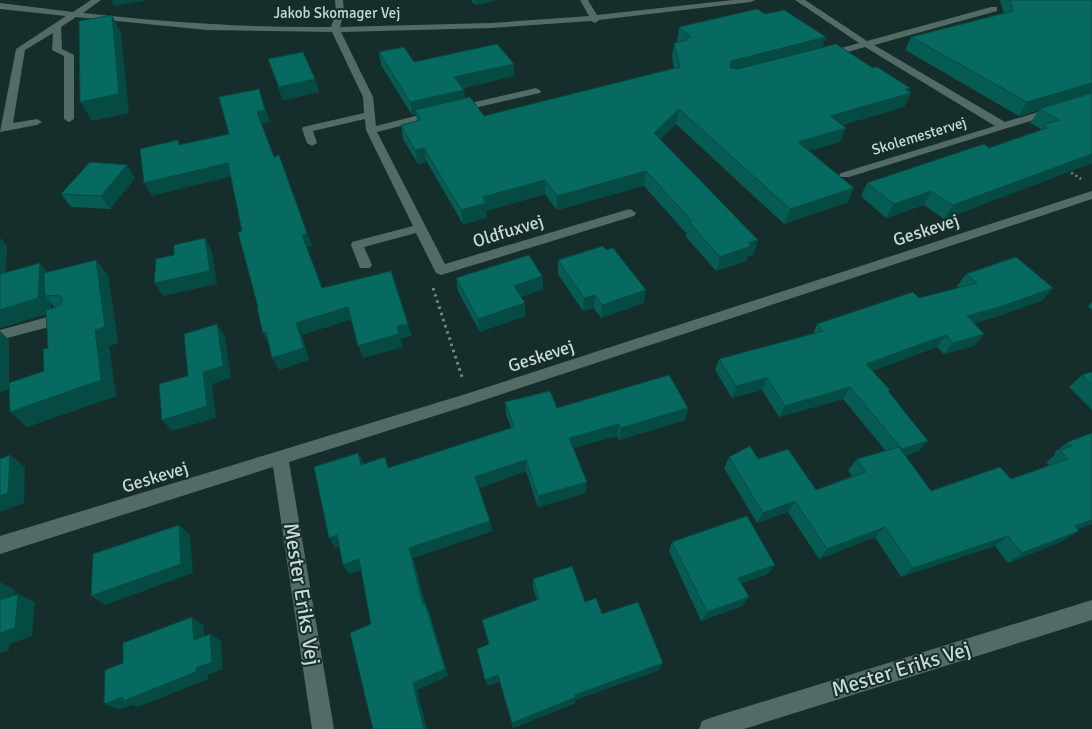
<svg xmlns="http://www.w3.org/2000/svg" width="1092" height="729" font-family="Signika,sans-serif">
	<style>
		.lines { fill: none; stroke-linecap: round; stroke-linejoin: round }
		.path-far1 { stroke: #758885; stroke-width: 2.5; stroke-dasharray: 2 3; stroke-linecap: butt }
		.path { stroke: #758885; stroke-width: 3; stroke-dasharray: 2.5 4; stroke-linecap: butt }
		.minor { fill: #526b67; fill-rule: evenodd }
		.wall { fill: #065b53; fill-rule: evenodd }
		.shaded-wall { fill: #054a43 }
		.building { fill: #076a60; stroke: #054a43 }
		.labels { text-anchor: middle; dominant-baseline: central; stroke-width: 4; stroke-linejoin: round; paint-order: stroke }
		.far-street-label { font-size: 15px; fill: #cad8d5; stroke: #162e2b }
		.street-label { font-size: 18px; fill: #cad8d5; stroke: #162e2b }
		.near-street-label { font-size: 21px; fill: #cad8d5; stroke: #162e2b }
	</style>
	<rect width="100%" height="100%" fill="#162e2b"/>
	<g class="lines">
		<path class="path-far1" d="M1067 170 1081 179"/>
		<path class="path" d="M433 288 463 380"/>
		<path class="minor" d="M91 0H101L83 13C166 22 248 28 331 27L336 12 335 0H343L344 12 340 27 491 23 589 16 580 0H588L597 15 733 0H755L751 2 599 20 595 23 591 21 491 28 341 32 373 97 376 126 435 111 440 114 439 116 377 132 445 264 626 210 630 209 636 213 634 216 441 275 436 273 416 233 364 247 372 265 370 268H360L351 245 352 242 413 226 366 130 365 119 313 131 317 143 312 146 307 143 302 129 303 127 364 113 363 97 332 32 207 30 76 17 61 27 62 49 74 55V119L69 122 64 119V56L52 50 53 33 25 50 13 123 37 119 42 122 37 125 0 132 16 49 66 16 0 9V3L73 12Z
			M795 0H805L867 41 991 7H997V11L874 45 1005 122 1092 96V102L849 177H841L839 175 841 173 995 126 865 47 827 58 824 57V53L859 43Z
			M536 88 541 91 540 93 457 112 452 109 453 107Z
			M1092 191V199L469 405 289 462 334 729H312L273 467 0 554V536L469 393Z
			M66 312 71 313 73 317 71 321 0 340V330Z
			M1092 600V620L744 729H699L702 721 710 718Z"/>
	</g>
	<path class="wall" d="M471 0H499L475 5Z
		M1000 0H1092V163L944 219 924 205 886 218 861 196 867 183 989 148 1040 130 1041 129 1030 123 1039 110 1019 116 905 50 911 37 1004 14Z
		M765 14 826 37 822 47 911 93 904 107 842 125 840 142 809 151 848 202 784 224 676 124 660 139 758 240 753 255 748 256 746 261 716 271 686 237V233L644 186 557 210 545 194 486 211 487 218 463 224 427 162 418 164 403 139 401 125 417 121 416 115H412L381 65 379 52 414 62 514 64V76L463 88 465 98 484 116 674 68 672 56 674 43 678 42 677 41 679 27Z
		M268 59 315 79 319 92 283 100Z
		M135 178 110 209 71 207 61 194Z
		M0 238 7 246 5 272H48L96 260 108 276 118 343 109 346 116 396 27 427 9 389 0 392V331L9 340V383L44 371 48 348 46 314 0 328ZM51 303 55 308 51 309Z
		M606 250 644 303 601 318 594 308 583 311 558 274V260Z
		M966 274 1043 300 993 318 974 323 984 334 974 346 944 354 937 347 872 371 889 392 919 451 905 456 931 491 1011 479 1049 465 1046 462 1055 455 1054 453 1068 442 1092 433V524L1078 529 1063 541 1008 563 995 546 901 577 875 537 819 559 788 512 757 523 724 468 729 457 758 459 816 490 852 476 848 470 857 459 886 451 843 399 779 417 762 390 732 398 715 370 719 359 813 334 817 324 959 288 957 286Z
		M542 276 543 289 521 297 525 316 480 332 458 291 456 278Z
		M1092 302V310L1088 306Z
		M1092 372V410L1069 387 1082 375Z
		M505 402 557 408H688L685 420 619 440 617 436 573 448 586 493 538 507 526 471 479 488 492 531 413 558 425 603 429 611 448 676 417 690 371 624 361 570 349 574 343 565 339 546 335 548 358 453 364 464 389 468 511 428 506 414Z
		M672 542 775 565 768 574 741 583 742 606 701 621 669 551Z
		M533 579 585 602 602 614 659 670 575 700V703L513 728 500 682 487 686 489 644 537 600 533 588Z"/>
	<path class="shaded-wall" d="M111 0H144V1L114 6Z
		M475 0H499L475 5Z
		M112 15 121 33 129 113 92 121 80 102Z
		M826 37 821 50 728 75 731 61Z
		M514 64V76L456 90 454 77Z
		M315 79 319 92 283 100 279 87Z
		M1092 83 1091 94 1019 116 1027 102Z
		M910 88 908 93H911L904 107 824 130 830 116Z
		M259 89 270 122 262 124 257 112Z
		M464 90 465 103 415 110 416 115H412L410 102Z
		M679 109 676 124 652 147 654 133Z
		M846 128 840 142 793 156 798 142Z
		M424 148 427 162 418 164 415 150Z
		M1092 152V163L944 219 953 205Z
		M279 155 312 246 307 247 302 235Z
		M228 163 233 176 152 196 144 183Z
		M127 165 135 178 110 209 101 196Z
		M646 171 644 186 557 210V196Z
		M545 180V194L486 211 487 218 463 224 461 210 483 197Z
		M854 188 848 202 784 224 790 209Z
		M931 191 924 205 886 218 894 204Z
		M0 238 7 246 4 291 0 287Z
		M205 238 212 252 217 284 163 296 154 283Z
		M758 240 753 255 748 256 746 261 716 271 720 257 748 243Z
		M96 260 108 276 118 343 109 346 116 396 27 427 10 412 95 330Z
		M40 263 52 278 45 296 51 303V313L0 328V310Z
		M542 276 543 289 515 299 514 286Z
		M1053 288 1043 300 993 318 957 328 967 316Z
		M646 290 644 303 601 318 602 305Z
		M595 295 594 308 583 311 584 298Z
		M525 303V316L480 332 478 319Z
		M348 307 353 319 302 335 309 360 279 370 272 358 296 323Z
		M217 324 225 337 231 378 212 384 216 418 172 431 162 420 203 372Z
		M408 324 412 336 400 339 403 347 363 358 358 346 397 326Z
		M0 331 9 340V389L0 392Z
		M266 332 269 345 263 333Z
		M984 334 974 346 944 354 953 343Z
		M946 335 937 347 858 376 866 364Z
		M767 378 762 390 732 398 736 386Z
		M850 387 843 399 779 417 785 406Z
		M688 408 685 420 619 440 621 428Z
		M619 424 617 436 568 449 569 438Z
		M928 441 919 451 893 460 902 449Z
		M358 453 364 464 361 465Z
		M10 455 25 467 24 503 0 512V496Z
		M526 460V471L477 488 475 477Z
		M587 482 586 493 538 507V496Z
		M795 501 788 512 757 523 763 513Z
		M1092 520V524L1059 537 1075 526Z
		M490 521 492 531 413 558 427 612 423 604 409 548Z
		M179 525 190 535 193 573 105 605 91 596Z
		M885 527 875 537 819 559 827 549Z
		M1079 531 1063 541 1008 563 1022 553Z
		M337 535 343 544 335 548 329 538Z
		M1008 536 995 546 901 577 913 568Z
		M359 559 365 569 349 574 343 565Z
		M775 565 768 574 732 587 738 578Z
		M0 582 15 590 13 610 0 603Z
		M18 594 35 602 32 636 9 644V650L0 653V633Z
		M749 597 742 606 701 621 707 612Z
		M425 603 429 611 448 676 417 690 427 729H424L413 683Z
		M192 617 203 625 206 647 194 640Z
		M210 634 221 641 223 669 208 675V679L138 707 133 705 120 710 104 704 196 668Z
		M663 663 659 670 575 700V703L513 728 512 723 575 695Z
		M498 675 500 682 487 686 485 680Z"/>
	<path class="building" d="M1010 0H1092V83L1027 102 911 37 1013 11Z
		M757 9 765 14 784 10 826 37 731 61 730 68 738 69 836 44 873 68 877 67 910 88 905 89 911 93 830 116 846 128 798 142 854 188 790 209 679 109 654 133 758 240 748 243 751 246 720 257 689 222 692 221 646 171 557 196 545 180 483 197 486 203 461 210 424 148 415 150 401 125 421 120 415 110 470 97 484 116 680 67 674 43 687 40 685 38 691 37 679 27Z
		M112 15 119 94 80 102 79 21Z
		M497 44 514 64 454 77 464 90 410 102 379 52 404 47 414 62Z
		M303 52 315 79 279 87 268 59Z
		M259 89 265 110 257 112 274 157 279 155 307 233 302 235 322 288 391 271 408 324 397 326 399 334 358 346 348 307 296 323 304 348 272 358 266 332 263 333 257 308 258 307 238 232 242 231 228 163 144 183 140 149 178 140 179 145 229 134 219 97Z
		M1092 93V154L953 205 931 191 894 204 867 183 984 144 989 148 1047 128 1043 125 1059 120 1039 109Z
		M90 162 127 165 101 196 61 194Z
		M205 238 210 271 154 283 156 259 174 255V245Z
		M603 246 606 250 613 248 646 290 602 305 595 295 584 298 558 260Z
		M529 255 542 276 514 286 525 303 478 319 456 278Z
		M1016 257 1053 288 1003 306 967 316 984 334 953 343 946 335 866 364 890 390 888 391 928 441 902 449 850 387 785 406 767 378 736 386 719 359 823 331 817 324 913 292 919 298 977 283 966 274Z
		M96 260 105 327 95 330 101 380 10 412 9 383 44 371 43 349 48 348 46 310 59 306 63 301 59 295 45 296 44 273Z
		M40 263 38 298 0 310V274Z
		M217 324 223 366 203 372 207 406 162 420 159 384 188 376 184 334Z
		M1092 372V385L1082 375Z
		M669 375 688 408 621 428 619 424 569 438 587 482 538 496 526 460 475 477 490 521 409 548 423 604 425 603 445 669 413 683 424 729H373L350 633 371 624 359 559 343 565 337 535 329 538 314 467 358 453 361 465 385 457 388 468 514 427 505 402 550 391 557 408Z
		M1092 433V520L1075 526 1079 531 1022 553 1008 536 913 568 885 527 827 549 795 501 763 513 729 457 750 446 758 459 788 449 816 490 866 472 857 459 899 447 931 491 1000 467 1011 479 1068 459 1060 450 1072 446 1068 442Z
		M10 455 8 493 0 496V459Z
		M747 516 775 565 738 578 749 597 707 612 672 542Z
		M179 525 181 564 91 596 93 554Z
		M572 566 585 602 596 598 602 614 638 602 663 663 575 695 576 697 512 723 498 675 485 680 477 649 489 644 482 620 539 599 533 579Z
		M18 594 15 628 0 633V600Z
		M192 617 194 640 210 634 212 662 196 668V672L123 701V697L104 704 105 670 123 663V643Z"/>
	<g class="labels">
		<g class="far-street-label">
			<text x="337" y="13">Jakob Skomager Vej</text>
			<text transform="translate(919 136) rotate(-17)">Skolemestervej</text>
		</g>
		<g class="street-label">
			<text transform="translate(926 230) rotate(-18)">Geskevej</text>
			<text transform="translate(508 231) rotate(-17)">Oldfuxvej</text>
			<text transform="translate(541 356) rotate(-18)">Geskevej</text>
			<text transform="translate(155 477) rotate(-17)">Geskevej</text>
		</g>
		<g class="near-street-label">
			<text transform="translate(302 594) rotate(81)">Mester Eriks Vej</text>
			<text transform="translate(901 669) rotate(-17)">Mester Eriks Vej</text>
		</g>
	</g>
</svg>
